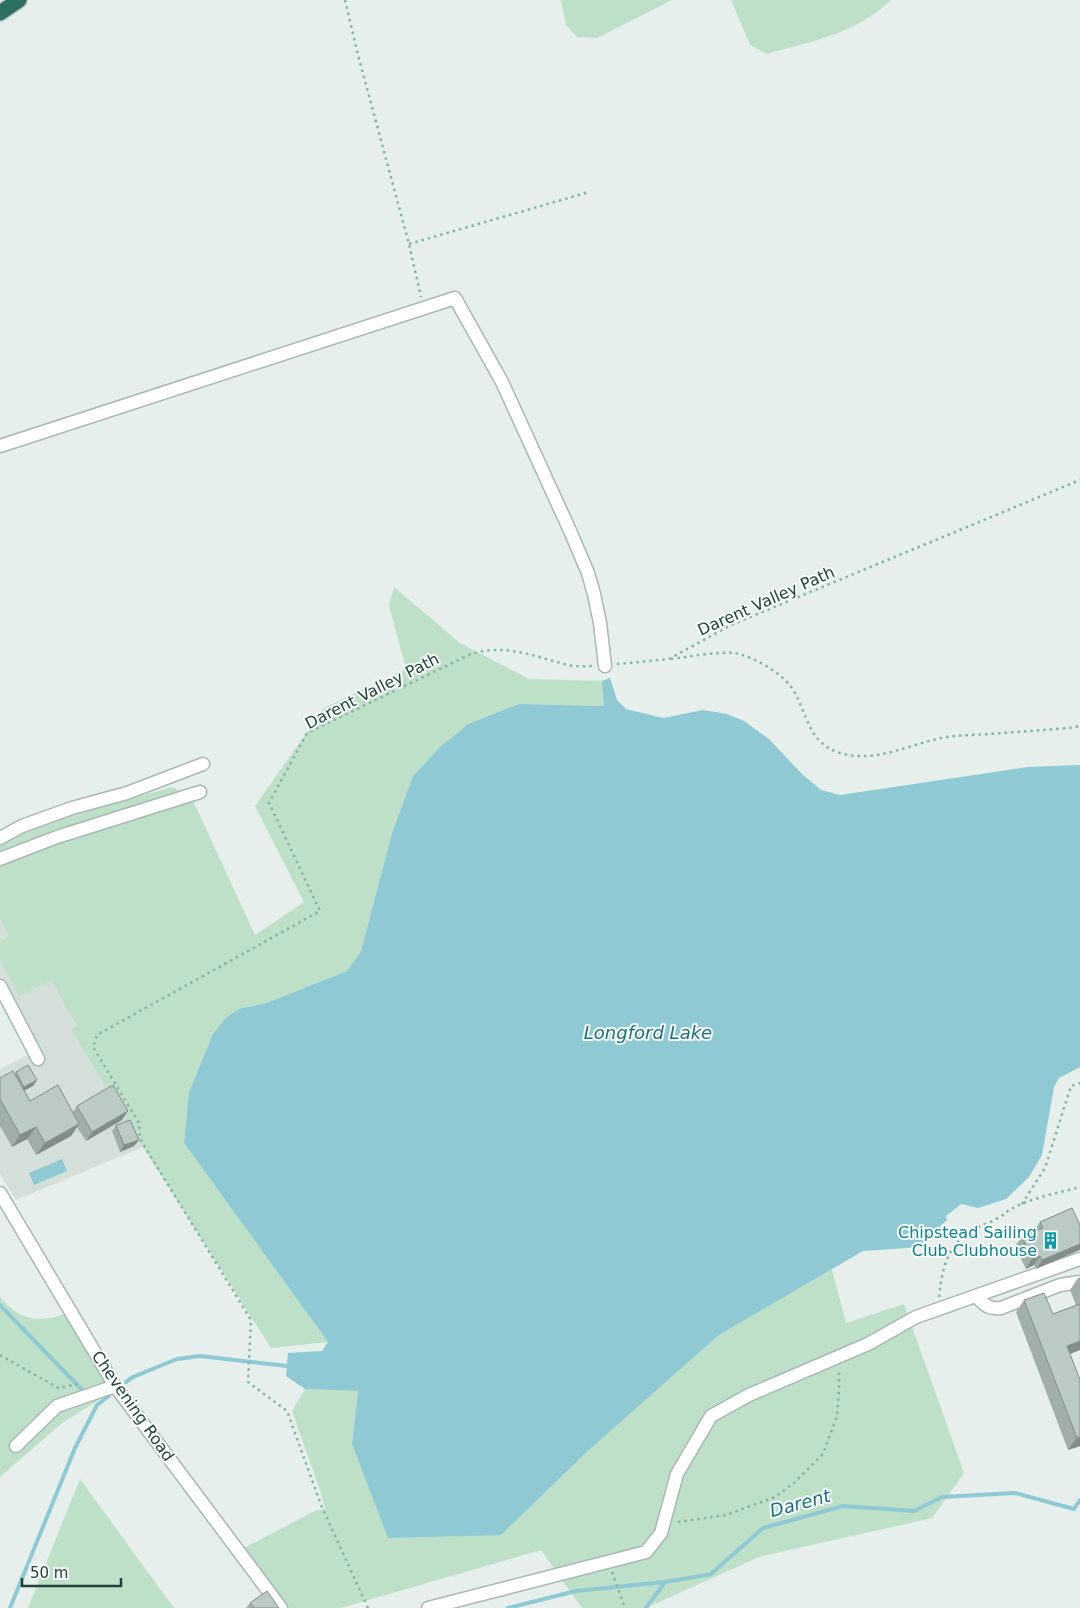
<svg xmlns="http://www.w3.org/2000/svg" width="1080" height="1608" font-family="'DejaVu Sans',sans-serif">
	<style>
		.built { fill: #d4dfda }
		.green { fill: #bfe0c8 }
		.water { fill: #8ec9d4 }
		.lines { fill: none; stroke-linecap: round; stroke-linejoin: round }
		.stream { stroke: #8ec9d4; stroke-width: 4 }
		.minor-casing { stroke: #a8b8b2; stroke-width: 15 }
		.highway-casing { stroke: #c2cac8; stroke-width: 18 }
		.path { stroke: #86b3a5; stroke-width: 2.5; stroke-dasharray: 2.5 4; stroke-linecap: butt }
		.minor { stroke: #fff; stroke-width: 12 }
		.highway { stroke: #2f6f62; stroke-width: 15 }
		.wall { fill: #a1aea9 }
		.shaded-wall { fill: #838d89 }
		.building { fill: #bbcac4; stroke: #838d89 }
		.labels { text-anchor: middle; dominant-baseline: central; stroke-width: 4; stroke-linejoin: round; paint-order: stroke }
		.street-label { font-size: 16px; fill: #24423a; stroke: #f7fbf9 }
		.culture-label { font-size: 16px; fill: #0d838f; stroke: #f7fbf9; text-anchor: end }
		.water-label { font-size: 18px; font-style: italic; fill: #1c6f80; stroke: #f7fbf9 }
	</style>
	<rect width="100%" height="100%" fill="#e6efeb"/>
	<path class="built" d="M172 787 122 1114 143 1147 16 1200 0 1174V1069L32 1053 0 997V841Z"/>
	<path class="green" d="M561 0H672L597 38 577 37 566 25Z
		M731 0H891C855 34 813 41 767 54L750 45Z
		M394 587 460 643 529 679 602 681 605 706 519 704 468 724 440 747 413 776 392 833 361 951 347 971 264 1004 241 1008 213 1034 189 1092 184 1143 328 1342 271 1348 122 1114 71 1029 77 1026 51 980 19 996 0 961V942L9 936 0 918V841L40 825 172 787 191 796 255 935 304 902 255 806 324 708 406 669 389 606Z
		M832 1269 846 1323 904 1304 964 1473 932 1518 759 1557 646 1608H582L541 1550 341 1608H288L242 1549 315 1511 325 1509 320 1490 292 1411 305 1389 358 1391 352 1444 501 1535 589 1450 719 1335Z
		M0 1297C19 1319 36 1324 64 1314L112 1392 62 1423 0 1477Z
		M80 1479 174 1608H28Z"/>
	<path class="water" d="M610 678 617 700 626 709 663 718 703 710 727 714 744 721 769 739 801 773 821 790 840 795 1028 767 1080 765V1067L1059 1078 1054 1087 1042 1155 1029 1177 1006 1199 978 1208 961 1204 946 1216 947 1220 924 1241 921 1247 863 1251 719 1335 589 1450 501 1535 388 1538 352 1444 358 1391 305 1389 286 1376 288 1353 322 1351 328 1342 184 1143 189 1092 213 1034 227 1017 241 1008 264 1004 347 971 361 951 392 833 413 776 440 747 468 724 519 704 604 706 602 681Z
		M62 1159 67 1171 34 1185 29 1173Z"/>
	<g class="lines">
		<path class="stream" d="M0 1305 85 1393
			M126 1382 133 1377 177 1359 200 1356 287 1366
			M10 1608 75 1448 97 1405 109 1396
			M508 1608 576 1591 665 1582 711 1574 763 1528 843 1506 914 1511 942 1497 1015 1493 1074 1509 1080 1500
			M646 1608 665 1582"/>
		<defs>
			<path id="minor" d="M0 446 455 298 502 382 571 533 588 573 594 594 600 623 605 666
				M0 838 22 826 72 808 127 793 203 764
				M0 859 57 837 200 792
				M0 986 38 1059
				M0 1193 115 1386 281 1608
				M976 1296C984 1304 988 1310 1001 1308L1060 1285 1080 1282
				M16 1446 57 1406 115 1386
				M428 1608 646 1552 661 1533 677 1474 711 1416 749 1395 868 1344 916 1317 1080 1259"/>
			<path id="highway" d="M0 13 19 0"/>
		</defs>
		<use href="#minor" class="minor-casing"/>
		<use href="#highway" class="highway-casing"/>
		<path class="path" d="M345 0 358 55 409 244 421 297
			M409 244 589 192
			M671 659C687 657 720 651 735 653 755 657 788 676 796 695 808 718 810 744 840 753 877 764 911 743 947 737 961 735 975 735 989 734 1016 732 1042 730 1069 728L1080 726
			M617 664 669 659 731 625 1080 480
			M1022 1204 1045 1168 1071 1086 1080 1083
			M939 1297C942 1269 947 1244 974 1229 981 1225 990 1223 998 1218 1003 1216 1006 1212 1011 1209 1031 1198 1058 1193 1080 1187
			M0 1355 58 1388 77 1384
			M678 1522 726 1515 775 1497 794 1483 823 1454 837 1416 839 1391V1370
			M612 1572 625 1608
			M368 1608 321 1505 287 1411 248 1382 251 1320 140 1139 139 1123 93 1047 97 1035 320 911 269 803 307 733 471 654C506 643 535 657 568 665 576 667 584 666 592 666"/>
		<use href="#minor" class="minor"/>
		<use href="#highway" class="highway"/>
	</g>
	<path class="wall" d="M16 1072 37 1080 33 1086 24 1090 30 1101 73 1112 77 1106 122 1120 86 1141 77 1127 71 1136 36 1155 27 1139 12 1147 0 1126V1078L15 1073Z
		M116 1125 139 1140 134 1146 120 1152 112 1131Z
		M1040 1222 1080 1225 1036 1269 1034 1265 1026 1269 1015 1246 1022 1237 1034 1231Z
		M1080 1277V1350L1070 1354 1080 1446 1068 1450 1016 1312 1024 1300 1053 1314 1076 1305 1070 1290 1078 1278Z
		M250 1603 279 1608H246Z"/>
	<path class="shaded-wall" d="M37 1080 33 1086 20 1093 24 1087Z
		M128 1111 122 1120 86 1141 92 1132Z
		M79 1124 71 1136 36 1155 45 1143Z
		M36 1127 27 1139 12 1147 20 1135Z
		M139 1140 134 1146 120 1152 124 1145Z
		M1080 1244V1250L1036 1269 1042 1260Z
		M1040 1256 1034 1265 1026 1269 1032 1259Z
		M1080 1341V1350L1058 1358 1067 1346Z
		M1080 1437V1446L1068 1450 1077 1438Z"/>
	<path class="building" d="M28 1065 37 1080 24 1087 16 1072Z
		M13 1071 30 1101 58 1085 79 1124 45 1143 36 1127 20 1135 0 1099V1078Z
		M113 1085 128 1111 92 1132 77 1106Z
		M130 1120 139 1140 124 1145 116 1125Z
		M1072 1208 1080 1225V1244L1042 1260 1040 1256 1032 1259 1022 1237 1043 1228 1040 1222Z
		M1044 1293 1053 1314 1080 1304V1341L1067 1346 1080 1380V1437L1077 1438 1024 1300Z
		M267 1591 279 1608H254L250 1603Z"/>
	<defs>
		<symbol id="building-bare" viewBox="-9 -9 18 18"><path d="M-4-6H4V6H1V3H-1V6H-4ZM-2.5-4.3h1.7v1.8h-1.7ZM.8-4.3h1.7v1.8H.8ZM-2.5-1h1.7V.8h-1.7ZM.8-1h1.7V.8H.8Z" fill="#0f9aa8" stroke="#f7fbf9" stroke-width="2.5" paint-order="stroke"/></symbol>
	</defs>
	<g fill-rule="evenodd">
		<use href="#building-bare" x="1038" y="1228" width="25" height="25"/>
	</g>
	<g class="labels">
		<g class="street-label">
			<text transform="translate(766 601) rotate(-24)">Darent Valley Path</text>
			<text transform="translate(372 691) rotate(-27)">Darent Valley Path</text>
			<text transform="translate(133 1406) rotate(55)">Chevening Road</text>
		</g>
		<g class="culture-label">
			<text x="1037" y="1232">Chipstead Sailing<tspan x="1037" dy="18">Club Clubhouse</tspan></text>
		</g>
		<g class="water-label">
			<text x="648" y="1032">Longford Lake</text>
			<text transform="translate(800 1503) rotate(-15)">Darent</text>
		</g>
	</g>
	<path d="M22 1578v8h99v-8" fill="none" stroke="#24423a" stroke-width="2.5"/>
	<text x="30" y="1578" font-size="15" fill="#24423a" stroke="#f7fbf9" stroke-width="4" paint-order="stroke">50 m</text>
</svg>
